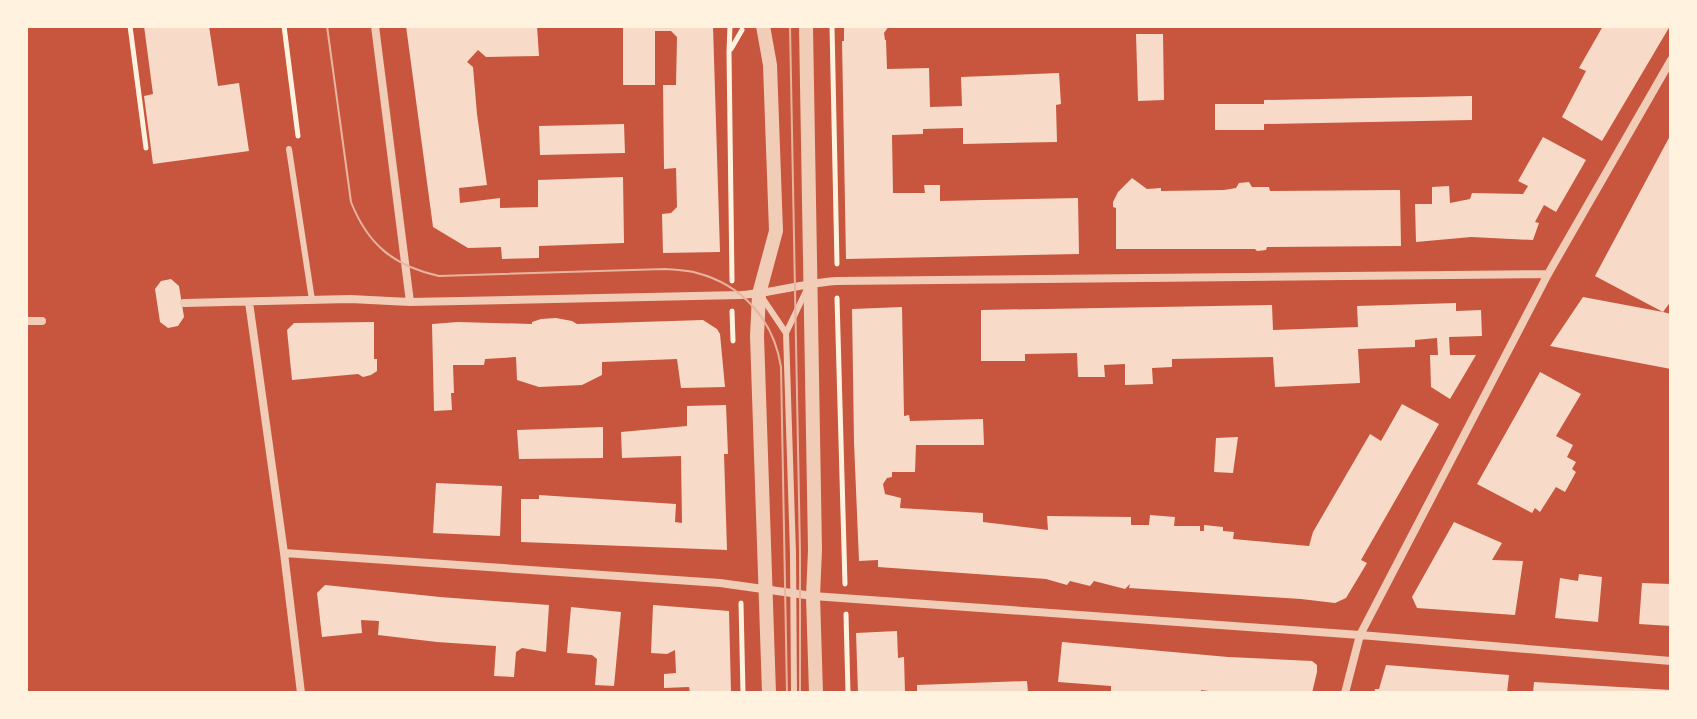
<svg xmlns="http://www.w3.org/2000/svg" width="1697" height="719" font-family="Barlow,sans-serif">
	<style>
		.building { fill: #f7dbc8 }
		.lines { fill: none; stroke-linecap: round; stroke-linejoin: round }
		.path { stroke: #fff3e0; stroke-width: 5 }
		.service { stroke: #f1ccb7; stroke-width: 6 }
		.minor { stroke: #f1ccb7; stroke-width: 8 }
		.tertiary { stroke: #f1ccb7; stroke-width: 14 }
		.tram { stroke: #e9b49f; stroke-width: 2 }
	</style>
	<rect width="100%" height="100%" fill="#c8553d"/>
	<path class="building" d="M144 26H209L218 86 239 83 249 151 153 164 144 96 153 94Z
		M406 26H537L539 56 486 57 478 50 467 62 473 67 477 114 487 185 459 188 460 203 500 198V208L538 207V180L623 177 624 243 539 246V258L502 259 501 247 468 248 433 227Z
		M623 26H713L720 252 663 253 662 214 671 213 677 207 676 168 664 169 663 85H676L677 37 671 31H655V85H623Z
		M844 26H889L884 33 885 40H886L887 69 929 68 930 107 962 106 961 77 1059 73 1061 104 1056 105 1057 142 963 144V128L923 129V134L892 135 893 193H925L924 185H940V201L1078 198 1079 254 846 259 842 41H844Z
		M1603 26H1670L1602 141 1562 117 1586 71 1579 68Z
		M1136 34H1163L1164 100 1138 101Z
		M1472 96V120L1264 124V130H1215V104H1264V100Z
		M624 124 625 153 540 155 539 126Z
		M1671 134V301L1663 312 1671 314V369L1550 346 1583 297 1663 312 1595 276Z
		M1543 137 1586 160 1556 212 1544 205 1535 222 1539 223 1533 240 1471 237 1416 242 1415 204H1432V187L1449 186 1450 203 1470 199 1472 193 1523 194 1528 186 1518 181Z
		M1132 178 1147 189 1161 188V191L1224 190 1236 188 1239 183 1249 182 1252 187H1269L1270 191 1400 190 1401 246 1267 247 1266 250 1257 251 1255 249H1116V208L1113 207V202L1118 192Z
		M171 279 179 286 184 317 178 326 168 328 160 322 155 289 161 281Z
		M1456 303V311L1481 310 1482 336 1449 337 1450 355H1476L1450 399 1431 387 1430 355H1438L1437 338 1415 340V347L1358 349 1360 383 1275 387 1273 357 1172 359V367L1152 368 1153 384 1125 385V364L1104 365 1105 377H1078L1077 353 1025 354V361H981V310L1272 305 1273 330 1358 327 1357 306Z
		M902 307 904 416 909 415 910 421 983 419 984 445H916L915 472H892V477L887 478 883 484 885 494 901 498 900 508 983 513V522L1048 530 1047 516 1131 517V525H1149L1150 515 1175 517 1174 526H1200V531H1204V525L1223 527V531L1234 532 1233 539 1309 546 1313 532 1370 434 1381 441 1402 404 1439 424 1361 560 1367 563 1346 598 1335 603 1301 599 1129 588 1130 584 1125 589 1094 581 1090 586 1070 581 1067 585 1046 579 878 567V560L859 561 854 442 852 309Z
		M556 318 572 321 577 324 703 320 717 329 720 334 725 387 681 388 677 359 602 362V375L582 385 539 387 517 380 516 357 485 359 484 365H453L454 393H451L452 410 434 411 432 324 458 322 532 324V322L541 319Z
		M374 322V359H377V371L371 375 363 377 358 374 292 380 287 330 294 323Z
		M1540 372 1581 394 1556 436 1573 445 1567 457 1576 462 1572 469 1576 472 1565 492 1556 487 1540 512 1535 508 1532 513 1477 484Z
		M726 405 728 454H724L727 550 521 542V499H539V495L676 504 675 522 682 523 681 456 622 458 621 432 687 426V406Z
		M603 427V458L519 459 517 430Z
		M1238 437 1233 473 1214 472 1216 438Z
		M436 483 502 486 500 536 433 533Z
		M1454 522 1502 543 1492 560 1523 561 1515 615 1417 608 1412 597Z
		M1579 574 1602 577 1598 622 1555 618 1560 578 1578 581Z
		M1642 583 1671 584V626L1639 624Z
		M325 585 440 597 549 605 546 652 522 648 516 652 514 677 494 676 496 646 437 642 378 635 379 621 361 620 362 633 322 637 317 593Z
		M653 605 729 611 731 693H690L689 687 664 688V674L676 673 675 650 667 654 651 653Z
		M571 607 621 612 614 686 595 685 597 659 592 655 567 653Z
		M897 631 898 658 904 657 905 693H858L856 633Z
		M1062 642 1228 657 1312 661 1317 665V672L1312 693H1224L1201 690V693L1111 692V686L1058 682Z
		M1386 665 1509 675 1507 693H1374L1375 689H1379Z
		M1027 681 1028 693H917V685Z
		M1534 682 1671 690V693H1533Z"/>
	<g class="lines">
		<path class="path" d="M130 26 146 148
			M284 26 298 136
			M730 26 729 52 732 281
			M832 26 837 264
			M731 49 742 30
			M837 298 845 584
			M732 311 733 341
			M741 603 743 693
			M846 614 848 693"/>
		<path class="service" d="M289 149 312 300
			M761 296 786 333
			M794 693 793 553 786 333 807 289"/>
		<path class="minor" d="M375 26 410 302
			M249 302 284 553 301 693
			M184 303 350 299 410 302 741 295C773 293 804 283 837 281L1548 274
			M26 321H42
			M284 553 720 583 813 596 1360 635 1671 661
			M1345 693 1360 635 1548 274 1671 60"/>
		<path class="tertiary" d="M763 26 770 65 776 231 759 294 757 336 769 693
			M806 26 815 550 813 596 816 693"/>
		<path class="tram" d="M327 26 351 202C368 245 394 266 439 276L665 269C676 270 687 270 697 273 743 285 774 321 781 367L787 693
			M790 26 800 553V693"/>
	</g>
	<rect width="1697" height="719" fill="none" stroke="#fff3e0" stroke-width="56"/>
</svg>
